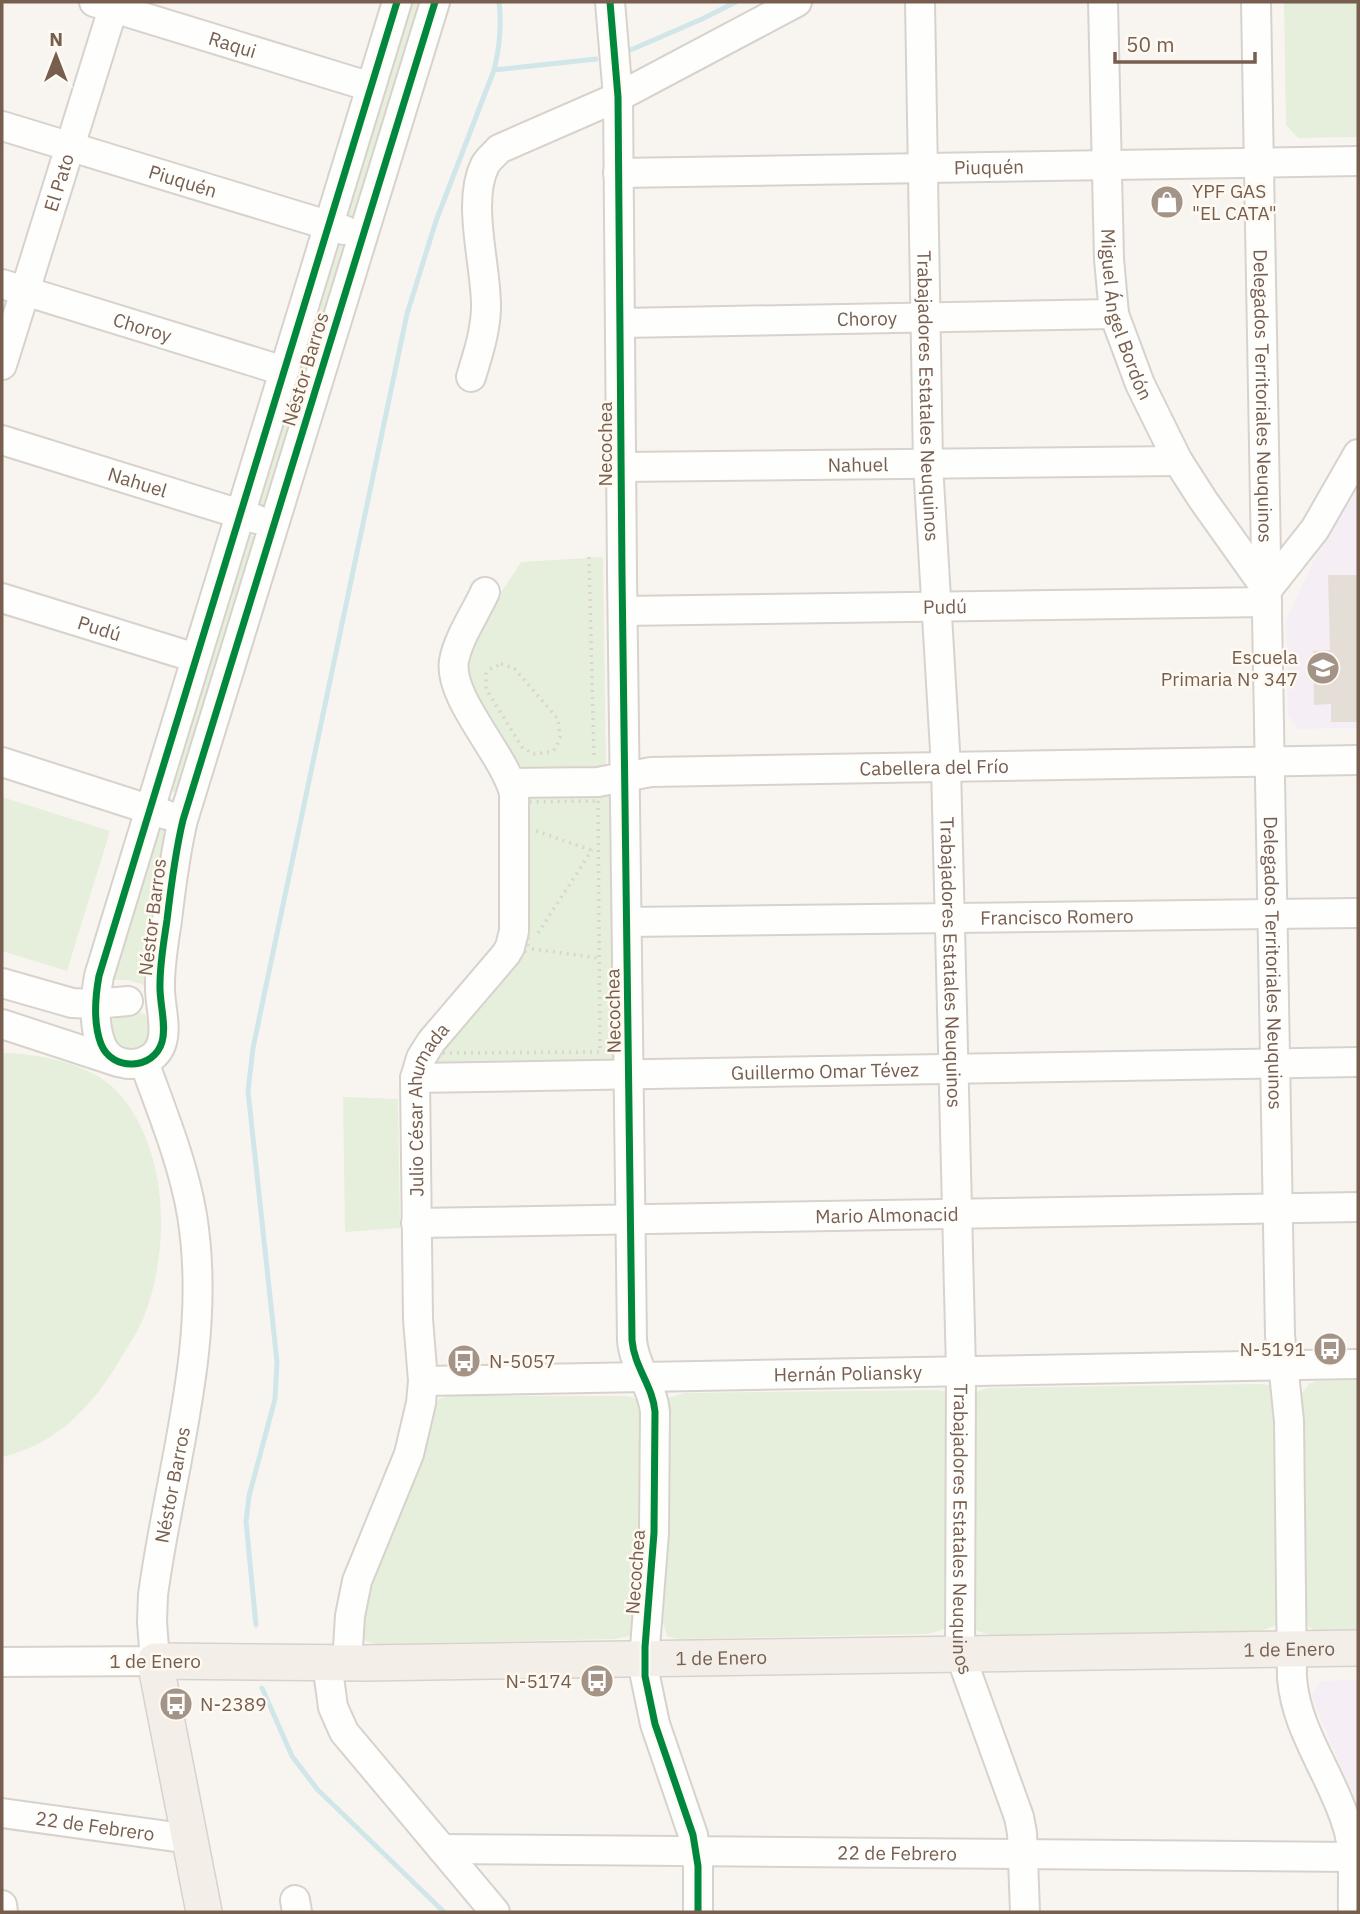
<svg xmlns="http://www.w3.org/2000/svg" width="1360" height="1914" font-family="'IBM Plex Sans',sans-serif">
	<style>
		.education { fill: #f5eef5 }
		.green { fill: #e5efdb }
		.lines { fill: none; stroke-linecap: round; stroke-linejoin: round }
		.stream { stroke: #d1e6e9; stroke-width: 5 }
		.building { fill: #e5ded7 }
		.minor-casing { stroke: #d8d2cd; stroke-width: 32 }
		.major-casing { stroke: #d9d1cc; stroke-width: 38 }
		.path { stroke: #dad5d0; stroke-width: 3.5; stroke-dasharray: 2 5; stroke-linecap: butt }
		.minor { stroke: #fefefd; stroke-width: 28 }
		.major { stroke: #f3efe8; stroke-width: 35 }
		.cycleway-casing { stroke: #fefaf2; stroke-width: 11 }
		.cycleway { stroke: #00873e; stroke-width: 7 }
		.labels { text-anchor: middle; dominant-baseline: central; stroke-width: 5; stroke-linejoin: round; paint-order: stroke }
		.street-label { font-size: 19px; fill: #775e4f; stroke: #fefaf2 }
		.poi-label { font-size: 19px; fill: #775e4f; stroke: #fefaf2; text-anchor: start }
	</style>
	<rect width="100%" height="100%" fill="#f8f5f0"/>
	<path class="education" d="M1358 484V728L1298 729 1288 716 1286 620 1319 549Z
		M1358 1680V1807L1311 1695 1320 1681Z"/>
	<path class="green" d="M408 2H423L354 219H350L345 214Z
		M1284 2H1358V137L1298 138 1286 125Z
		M339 244 347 248 268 505 263 507 258 504 336 246Z
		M249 534 257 538 177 792H173L170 789 246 536Z
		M603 557 606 772 528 773 516 768C502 743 463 688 466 661 469 633 506 587 521 562Z
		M615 790 617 1069 434 1070 426 1059 520 946 519 791Z
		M2 797 110 831 67 971 2 951Z
		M158 828 164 829 167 833 148 986 127 980H108Z
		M132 1009 146 1015 153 1027 148 1048 119 1053 108 1026 117 1014Z
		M2 1053C42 1054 97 1064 123 1098 169 1157 170 1249 144 1317 137 1333 127 1348 118 1363 91 1408 55 1445 2 1457Z
		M343 1097 398 1099 400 1228 345 1232Z
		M1358 1380V1629L1314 1630 1306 1625 1304 1615 1302 1393 1309 1384 1316 1381Z
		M1262 1384 1271 1386 1277 1391 1278 1616 1276 1625 1262 1631 990 1635 977 1631 973 1623V1398L978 1391 988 1388Z
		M938 1390 945 1392 948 1401 947 1625 944 1629 929 1634 678 1639 667 1636 663 1623 669 1491 667 1406 669 1398 684 1393Z
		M446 1396H626C634 1397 638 1400 642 1408L645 1513 633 1632 629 1636 615 1639 378 1644 367 1642 362 1637 366 1596 434 1407 439 1399Z"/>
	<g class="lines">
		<path class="stream" d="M626 52 702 19 736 2
			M494 70 596 59
			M256 1625 246 1522 249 1496 275 1399 277 1362 248 1091 253 1048 407 314 436 221 494 70C500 46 502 26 499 2
			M262 1688 292 1756 317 1789 444 1912"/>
	</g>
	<path class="building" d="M1328 575H1358V722H1331V704L1314 705 1313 651 1330 650Z"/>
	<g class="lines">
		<defs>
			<g id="minor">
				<path id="s1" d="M94 2 371 87"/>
				<path d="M397 2 99 976C95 998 93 1023 101 1044 112 1072 154 1070 162 1042 167 1025 159 1002 160 984 160 962 164 941 167 920 171 886 175 853 183 820L435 2"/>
				<path d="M610 2 618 97 622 574 632 1340C634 1367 653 1386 655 1412L654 1533 645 1647V1676L655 1724 693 1835 698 1866V1912"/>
				<path id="s2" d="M920 2 928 464 946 767 961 1371 960 1654 1019 1817 1022 1833 1025 1912"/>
				<path id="s3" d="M1103 2 1109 259 1114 314 1140 384 1178 461 1203 500 1267 590 1315 529 1358 454"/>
				<path id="s4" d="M1256 2 1280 1335 1289 1421 1292 1678C1296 1731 1332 1775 1347 1825 1356 1852 1352 1884 1353 1912"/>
				<path id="s5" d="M2 126 344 230"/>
				<path id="s6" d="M618 173 1358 161"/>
				<path id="s7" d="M2 284 284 371"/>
				<path id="s8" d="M620 323 1114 314"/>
				<path id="s9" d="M2 365 115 2"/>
				<path d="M471 377C478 354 485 333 486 309 487 267 466 203 485 165 488 159 495 154 499 149L618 97 797 2"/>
				<path id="s10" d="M2 440 256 519"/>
				<path id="s11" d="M622 467 1178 461"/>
				<path id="s12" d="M2 598 196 658"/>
				<path id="s13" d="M623 611 1267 602"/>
				<path d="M2 762 167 815"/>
				<path id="s14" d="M511 783 598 782 651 772 1358 760"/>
				<path id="s15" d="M628 922 1358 913"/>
				<path d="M2 983 72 1003 95 1004 128 1001"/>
				<path d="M2 1024 118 1062"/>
				<path id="s16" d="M415 1078 1358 1062"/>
				<path id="s17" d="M416 1223 1358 1207"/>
				<path id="s18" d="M423 1381 1358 1364"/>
				<path id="s19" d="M2 1662 155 1661 152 1622 153 1595C170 1468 213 1344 192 1215 183 1162 162 1112 144 1062"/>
				<path d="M327 1663 333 1707 344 1732 495 1912"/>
				<path id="s20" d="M347 1663 350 1616 357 1581 409 1454 421 1403 423 1381 418 1319 415 1078 421 1058 431 1042 506 954 510 947 514 931V793C504 754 448 698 454 661 458 638 475 614 485 592"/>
				<path id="s21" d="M2 1813 190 1839"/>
				<path id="s22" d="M442 1849 1352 1857"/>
				<path d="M295 1900 297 1912"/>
				<path d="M2 1905 3 1912"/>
			</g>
			<g id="major">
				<path id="s23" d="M204 1912 155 1661 365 1663 1358 1648"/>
			</g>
		</defs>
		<use href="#minor" class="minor-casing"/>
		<use href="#major" class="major-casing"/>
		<path class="path" d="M589 557 594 760
			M501 664 514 668 558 719 560 737 556 748 551 752 533 754 522 747 486 689V674L490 669Z
			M598 801 600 1052 438 1053 528 948 527 802Z
			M536 831 594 851
			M538 933 592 850
			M532 949 599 958"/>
		<use href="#minor" class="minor"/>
		<use href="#major" class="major"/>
		<defs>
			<path id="cycleway" d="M397 2 99 976C95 998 93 1023 101 1044 112 1072 154 1070 162 1042 167 1025 159 1002 160 984 160 962 164 941 167 920 171 886 175 853 183 820L435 2
				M610 2 618 97 622 574 632 1340C634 1367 653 1386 655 1412L654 1533 645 1647V1676L655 1724 693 1835 698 1866V1912"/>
		</defs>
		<use href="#cycleway" class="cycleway-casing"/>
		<use href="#cycleway" class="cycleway"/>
	</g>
	<defs>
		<symbol id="shop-disc" viewBox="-11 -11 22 22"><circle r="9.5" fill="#a49387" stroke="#fefaf2"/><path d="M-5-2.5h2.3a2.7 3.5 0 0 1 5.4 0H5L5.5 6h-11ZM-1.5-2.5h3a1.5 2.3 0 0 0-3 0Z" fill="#fff"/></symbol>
		<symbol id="school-disc" viewBox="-11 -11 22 22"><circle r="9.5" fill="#a49387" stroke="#fefaf2"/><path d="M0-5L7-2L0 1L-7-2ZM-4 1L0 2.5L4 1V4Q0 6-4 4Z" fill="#fff"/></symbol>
		<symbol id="bus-disc" viewBox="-11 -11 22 22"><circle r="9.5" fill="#a49387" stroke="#fefaf2"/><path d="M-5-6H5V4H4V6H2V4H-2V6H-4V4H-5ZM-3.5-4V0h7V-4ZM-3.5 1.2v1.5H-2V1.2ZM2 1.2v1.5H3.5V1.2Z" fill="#fff"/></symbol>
	</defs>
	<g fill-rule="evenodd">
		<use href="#shop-disc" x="1148" y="183" width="38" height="38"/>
		<use href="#school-disc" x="1304" y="649" width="38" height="38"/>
		<use href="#bus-disc" x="1311" y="1330" width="38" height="38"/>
		<use href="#bus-disc" x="445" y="1342" width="38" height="38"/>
		<use href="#bus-disc" x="578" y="1662" width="38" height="38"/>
		<use href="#bus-disc" x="157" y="1685" width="38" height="38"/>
	</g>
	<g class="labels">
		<g class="street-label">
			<text stroke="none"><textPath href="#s1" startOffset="145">Raqui</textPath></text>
			<text stroke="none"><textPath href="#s6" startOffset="371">Piuquén</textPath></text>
			<text stroke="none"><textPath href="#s5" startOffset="189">Piuquén</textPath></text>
			<text stroke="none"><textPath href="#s9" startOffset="191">El Pato</textPath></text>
			<text stroke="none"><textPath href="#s3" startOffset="315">Miguel Ángel Bordón</textPath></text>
			<text stroke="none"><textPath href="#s8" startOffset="247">Choroy</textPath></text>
			<text stroke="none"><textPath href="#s7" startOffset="147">Choroy</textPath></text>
			<text transform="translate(305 369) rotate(-73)">Néstor Barros</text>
			<text stroke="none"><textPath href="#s2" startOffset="394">Trabajadores Estatales Neuquinos</textPath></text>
			<text stroke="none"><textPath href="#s4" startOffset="394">Delegados Territoriales Neuquinos</textPath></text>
			<text transform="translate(605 444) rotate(-90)">Necochea</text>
			<text stroke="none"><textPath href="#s11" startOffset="236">Nahuel</textPath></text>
			<text stroke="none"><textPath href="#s10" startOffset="142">Nahuel</textPath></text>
			<text stroke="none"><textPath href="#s13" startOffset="322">Pudú</textPath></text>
			<text stroke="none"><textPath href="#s12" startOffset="102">Pudú</textPath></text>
			<text stroke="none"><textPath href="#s14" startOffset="424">Cabellera del Frío</textPath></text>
			<text transform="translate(152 917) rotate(-83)">Néstor Barros</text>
			<text stroke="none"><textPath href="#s15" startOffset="429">Francisco Romero</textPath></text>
			<text stroke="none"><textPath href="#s2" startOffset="961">Trabajadores Estatales Neuquinos</textPath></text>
			<text stroke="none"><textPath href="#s4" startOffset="961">Delegados Territoriales Neuquinos</textPath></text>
			<text transform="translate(613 1011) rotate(-91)">Necochea</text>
			<text stroke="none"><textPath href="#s16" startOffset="410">Guillermo Omar Tévez</textPath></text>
			<text stroke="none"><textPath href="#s20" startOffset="569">Julio César Ahumada</textPath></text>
			<text stroke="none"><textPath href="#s17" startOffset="471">Mario Almonacid</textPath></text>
			<text stroke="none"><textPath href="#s18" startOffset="425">Hernán Poliansky</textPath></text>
			<text stroke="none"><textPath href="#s19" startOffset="331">Néstor Barros</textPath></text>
			<text stroke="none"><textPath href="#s2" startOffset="1528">Trabajadores Estatales Neuquinos</textPath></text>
			<text transform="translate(635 1572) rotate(-86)">Necochea</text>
			<text stroke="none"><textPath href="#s23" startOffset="1390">1 de Enero</textPath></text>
			<text stroke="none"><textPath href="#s23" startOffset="822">1 de Enero</textPath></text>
			<text x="155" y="1661">1 de Enero</text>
			<text stroke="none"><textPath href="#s21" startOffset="94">22 de Febrero</textPath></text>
			<text stroke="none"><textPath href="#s22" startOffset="455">22 de Febrero</textPath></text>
		</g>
		<g class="poi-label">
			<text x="1192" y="191">YPF GAS<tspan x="1192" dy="22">"EL CATA"</tspan></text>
			<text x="1298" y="657" text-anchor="end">Escuela<tspan x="1298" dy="22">Primaria N° 347</tspan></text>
			<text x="1306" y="1349" text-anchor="end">N-5191</text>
			<text x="489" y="1361">N-5057</text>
			<text x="572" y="1681" text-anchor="end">N-5174</text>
			<text x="200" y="1704">N-2389</text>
		</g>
	</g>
	<rect width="1360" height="1914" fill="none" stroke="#775e4f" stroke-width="7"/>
	<g transform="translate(56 56)" stroke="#fefaf2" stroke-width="5" paint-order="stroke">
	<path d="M0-5L12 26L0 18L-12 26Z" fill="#775e4f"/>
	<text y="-10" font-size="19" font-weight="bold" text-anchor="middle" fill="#775e4f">N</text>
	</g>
	<path d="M1115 52v10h140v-10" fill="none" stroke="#775e4f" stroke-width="3.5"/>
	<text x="1126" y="52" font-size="21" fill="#775e4f" stroke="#fefaf2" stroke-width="5" paint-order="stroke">50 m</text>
</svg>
